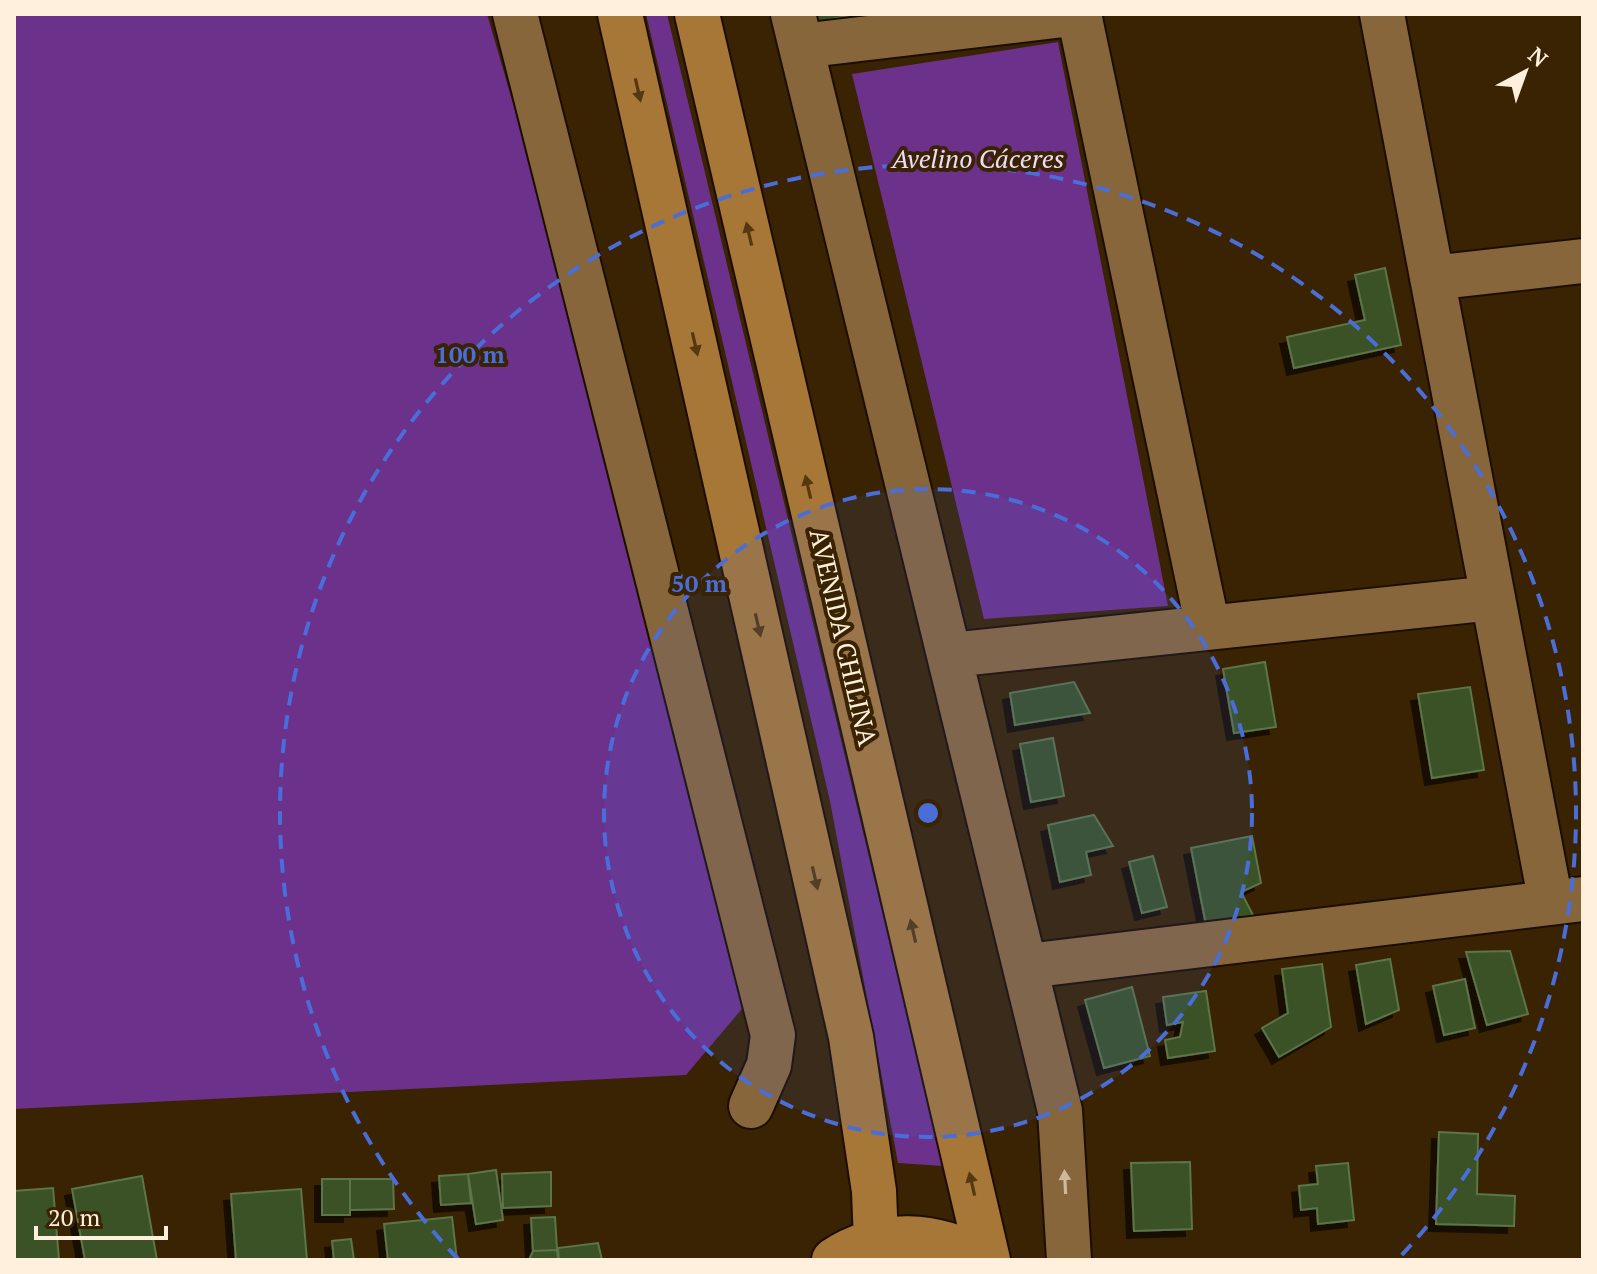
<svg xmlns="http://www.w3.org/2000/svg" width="1597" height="1274" font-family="'PT Serif',serif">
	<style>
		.green { fill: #6c318b }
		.building { fill: #3a5126; stroke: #5c7448; stroke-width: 2; filter: url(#shadow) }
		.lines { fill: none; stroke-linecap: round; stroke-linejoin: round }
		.minor-casing { stroke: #1d0d00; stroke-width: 48 }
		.major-casing { stroke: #1d0d00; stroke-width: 48 }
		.minor { stroke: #87663b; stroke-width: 44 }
		.major { stroke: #a77737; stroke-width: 44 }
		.oneway { fill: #55380f }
		.oneway2 { fill: #cfb99d }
		.ring { fill: none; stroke: #4a6ed9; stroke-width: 4; stroke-dasharray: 14 10 }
		.labels { text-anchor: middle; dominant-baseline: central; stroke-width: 8; stroke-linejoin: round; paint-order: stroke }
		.park-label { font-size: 26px; font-style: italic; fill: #ecdcf6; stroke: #3a2302 }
		.street-label { font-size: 26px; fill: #fff0de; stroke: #3a2302 }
		.centre { fill: #4a6ed9; stroke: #3a2302; stroke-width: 4 }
		.ring-label { font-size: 24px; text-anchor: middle; font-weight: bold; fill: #4a6ed9; stroke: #3a2302; stroke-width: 8; stroke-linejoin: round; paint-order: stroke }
	</style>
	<defs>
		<filter id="shadow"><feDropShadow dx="-7" dy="7" stdDeviation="0" flood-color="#0009"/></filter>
	</defs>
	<rect width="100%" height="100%" fill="#3a2302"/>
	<path class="green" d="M14 14H487L768 978 686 1075 14 1109Z
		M646 14H667L943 1166 898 1163 830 801Z
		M1058 42 1168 606 984 619 852 74Z"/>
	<path class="building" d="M807 14H856L809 24Z
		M1385 268 1401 345 1294 368 1287 337 1365 320 1355 275Z
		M1265 662 1276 727 1234 733 1223 669Z
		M1074 682 1090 713 1015 725 1010 693Z
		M1470 687 1484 770 1432 778 1418 694Z
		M1053 738 1064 796 1031 802 1020 744Z
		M1094 815 1113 846 1086 852 1091 875 1060 882 1048 825Z
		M1252 836 1261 883 1241 892 1253 915 1206 925 1191 848Z
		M1153 856 1167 907 1142 913 1129 862Z
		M1510 951 1528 1014 1487 1025 1466 952Z
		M1390 959 1399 1010 1366 1024 1356 965Z
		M1322 964 1331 1027 1279 1057 1262 1028 1288 1013 1282 969Z
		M1465 979 1475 1028 1444 1035 1433 986Z
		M1132 987 1150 1056 1104 1068 1085 1000Z
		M1206 991 1215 1051 1168 1058 1165 1040 1180 1037 1183 1022 1167 1025 1163 997Z
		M1439 1132 1478 1134 1477 1194 1515 1196 1514 1226 1436 1224Z
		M1190 1162 1192 1229 1134 1231 1131 1163Z
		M1348 1163 1354 1220 1318 1224 1317 1208 1301 1210 1299 1186 1318 1184 1316 1166Z
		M496 1170 503 1220 476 1224 468 1174Z
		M551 1172V1206L503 1208 502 1174Z
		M468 1174 471 1203 441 1205 439 1176Z
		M142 1176 157 1260H85L72 1189Z
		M322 1179H350V1215H322Z
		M350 1179H393L394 1209 350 1210Z
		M53 1188 59 1260H14V1191Z
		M301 1189 307 1260H236L231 1194Z
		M452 1217 457 1260H388L384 1224Z
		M555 1217 557 1250 533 1251 531 1218Z
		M351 1239 354 1260H334L332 1241Z
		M598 1243 602 1260H559L558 1248Z
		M557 1250 558 1260H529L533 1251Z"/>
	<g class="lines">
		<defs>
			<path id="minor" d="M515 14 773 1035 769 1065 751 1106
				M793 14 1060 1111 1069 1260
				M1079 14 1208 628
				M1382 14 1551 903
				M801 46 1072 14
				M1432 278 1583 261
				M951 655 1493 598
				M1027 966 1583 899"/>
			<path id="major" d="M620 14 851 1037 874 1191 876 1241
				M697 14 988 1260
				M834 1260C881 1229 936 1233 983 1260"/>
		</defs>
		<use href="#minor" class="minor-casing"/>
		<use href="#major" class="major-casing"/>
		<use href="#minor" class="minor"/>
		<use href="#major" class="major"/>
	</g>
	<defs><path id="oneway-solid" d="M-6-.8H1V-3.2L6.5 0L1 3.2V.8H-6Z" transform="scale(2)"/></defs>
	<g class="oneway">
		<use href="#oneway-solid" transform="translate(638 90) rotate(77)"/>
		<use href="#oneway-solid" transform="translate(749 234) rotate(-103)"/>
		<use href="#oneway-solid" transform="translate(695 344) rotate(77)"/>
		<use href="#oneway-solid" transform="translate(808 487) rotate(-103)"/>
		<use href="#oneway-solid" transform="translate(758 625) rotate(77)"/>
		<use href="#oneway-solid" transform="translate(815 878) rotate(77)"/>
		<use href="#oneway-solid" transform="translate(913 931) rotate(-103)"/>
		<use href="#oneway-solid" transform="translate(972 1184) rotate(-103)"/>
	</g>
	<use class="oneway2" href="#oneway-solid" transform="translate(1065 1182) rotate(-93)"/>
	<circle cx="928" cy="813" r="324" fill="#4a6ed9" fill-opacity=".12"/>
	<g class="ring">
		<circle cx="928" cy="813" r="324"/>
		<path d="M458 1259A648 648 0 1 1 1398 1259"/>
	</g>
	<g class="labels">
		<g class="park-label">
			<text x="978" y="158">Avelino Cáceres</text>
		</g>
		<g class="street-label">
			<text transform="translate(844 637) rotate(77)">AVENIDA CHILINA</text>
		</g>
	</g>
	<circle cx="928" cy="813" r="12" class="centre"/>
	<g class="ring-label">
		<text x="470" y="363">100 m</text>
		<text x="699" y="592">50 m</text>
	</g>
	<rect width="1597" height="1274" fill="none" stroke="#fff0de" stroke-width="32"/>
	<g transform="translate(1525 72) rotate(41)" stroke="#3a2302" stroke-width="6" paint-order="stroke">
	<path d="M0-6L14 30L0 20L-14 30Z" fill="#fff0de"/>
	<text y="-12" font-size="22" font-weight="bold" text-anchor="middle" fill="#fff0de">N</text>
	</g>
	<path d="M36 1226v12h130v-12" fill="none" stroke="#fff0de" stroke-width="4"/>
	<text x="48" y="1226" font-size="24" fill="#fff0de" stroke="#3a2302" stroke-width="6" paint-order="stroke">20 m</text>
</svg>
